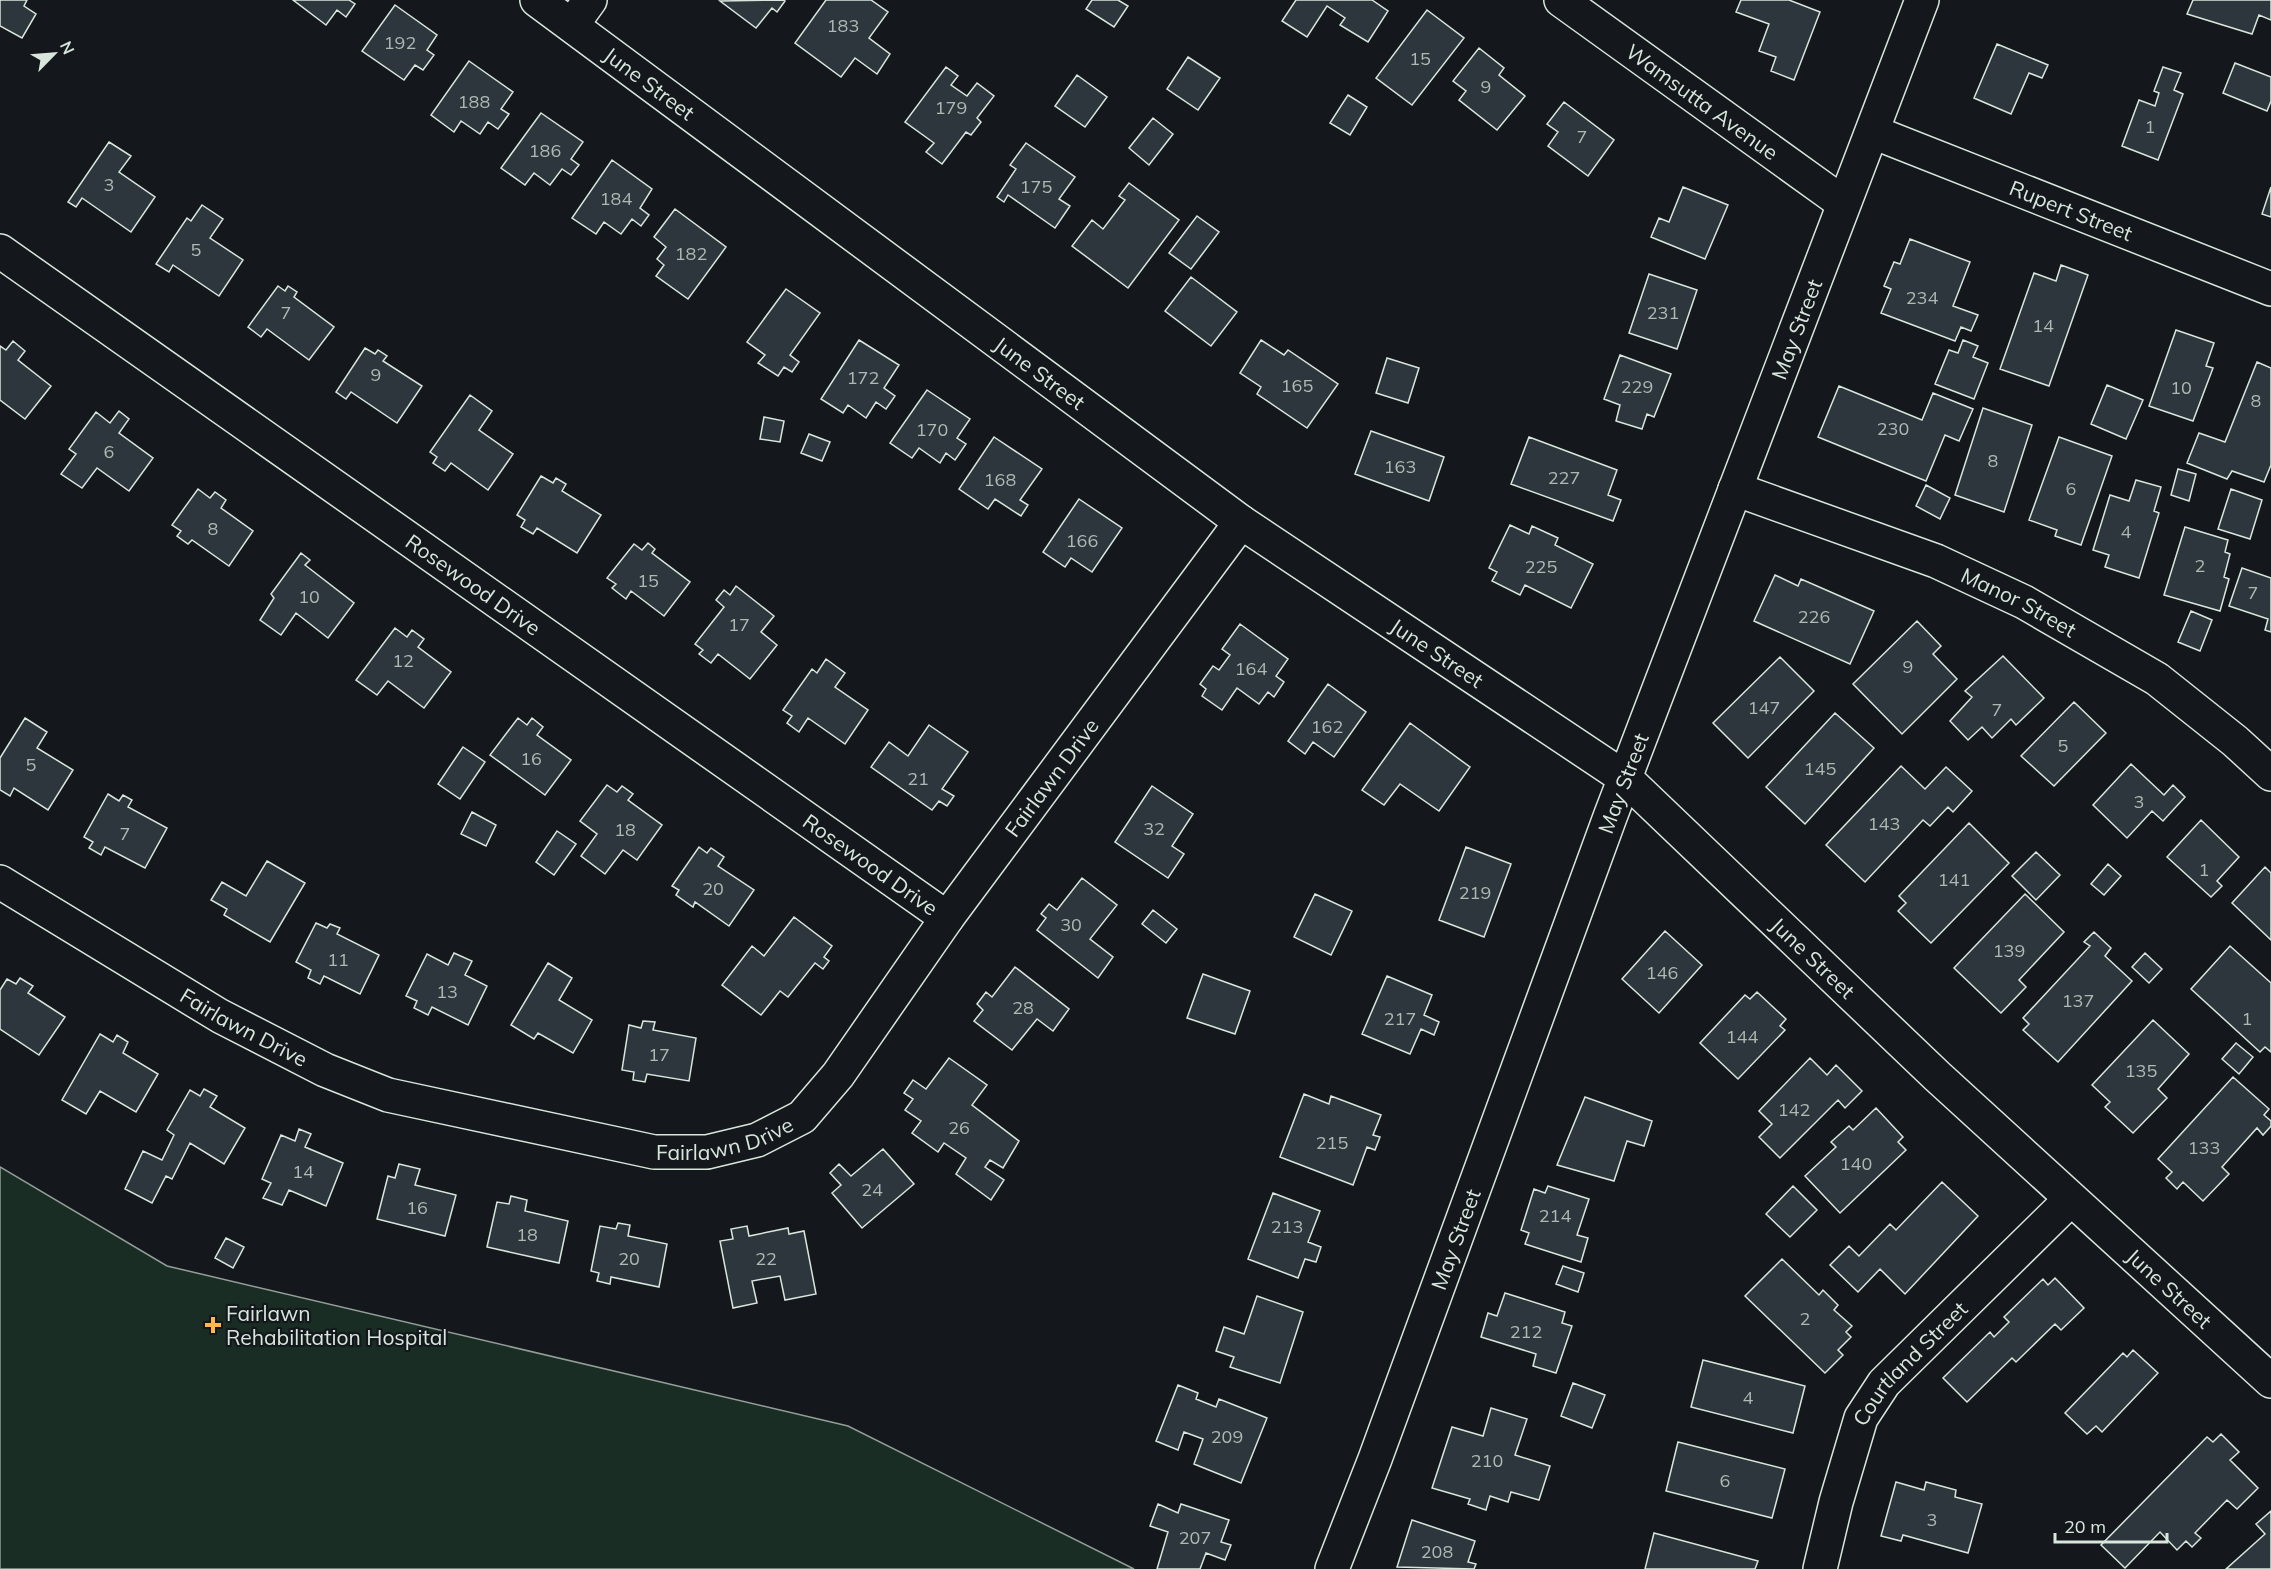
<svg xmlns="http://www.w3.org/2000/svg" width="2271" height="1569" font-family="Mulish,sans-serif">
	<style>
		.green { fill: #1a2d24; stroke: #939e99; stroke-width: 1.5 }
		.building { fill: #2c363c; stroke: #d8e6dc; stroke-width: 1.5 }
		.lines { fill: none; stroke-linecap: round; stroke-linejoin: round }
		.street-casing { stroke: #d8e6dc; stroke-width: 36 }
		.secondary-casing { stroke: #d8e6dc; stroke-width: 36 }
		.street { stroke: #14181c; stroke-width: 33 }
		.secondary { stroke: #14181c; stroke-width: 33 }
		.poi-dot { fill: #ffb74d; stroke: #14181c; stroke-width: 2 }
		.labels { text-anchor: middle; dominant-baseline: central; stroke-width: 4.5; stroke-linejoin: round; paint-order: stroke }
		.number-label { font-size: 18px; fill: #adbab4 }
		.street-label { font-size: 21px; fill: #d8e6dc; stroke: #14181c }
		.poi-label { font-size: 21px; fill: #d8e6dc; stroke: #14181c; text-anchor: start }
	</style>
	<rect width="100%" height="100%" fill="#14181c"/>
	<path class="green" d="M0 1167 167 1266 848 1426 1134 1569H0Z"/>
	<path class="building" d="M0 0H27L24 6 36 14 22 38 0 26Z
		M293 0H349L355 4 346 17 337 10 326 25Z
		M784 0 785 1 777 12 772 8 756 28 720 1Z
		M826 0H871L888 12 869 38 890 54 877 74 855 58 841 77 795 43Z
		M1092 0H1118L1128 6 1114 27 1086 9Z
		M1296 0H1372L1388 11 1368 42 1340 25 1345 18 1327 6 1307 37 1282 21Z
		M1741 0H1789L1820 12 1794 80 1771 71 1776 57 1759 51 1769 24 1736 12Z
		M2193 0H2271V20L2259 15 2252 34 2187 14Z
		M395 5 437 35 427 50 434 55 423 70 415 65 404 80 362 51Z
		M1427 10 1464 38 1412 105 1376 78Z
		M1997 44 2048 65 2042 78 2029 73 2011 114 1974 98Z
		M1479 48 1504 68 1499 75 1525 96 1497 130 1459 100 1466 91 1453 81Z
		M1188 57 1220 78 1198 110 1167 89Z
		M469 61 513 92 501 109 509 114 498 129 488 122 480 134 461 121 454 132 431 115Z
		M2235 63 2271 77V101L2267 111 2223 93Z
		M946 67 958 76 951 85 967 96 977 83 994 96 977 118 981 122 971 135 966 132 942 164 926 152 934 143 905 122Z
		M2163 67 2181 73 2174 90 2183 94 2158 160 2122 146 2139 100 2155 106 2159 93 2154 91Z
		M1077 75 1107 97 1085 127 1055 106Z
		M1348 95 1367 107 1350 135 1330 123Z
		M1564 102 1614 140 1588 176 1548 146 1558 132 1547 124Z
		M541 113 583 142 571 159 579 165 571 175 562 169 550 185 534 173 525 185 501 168Z
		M1153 118 1173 134 1149 165 1129 148Z
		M109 142 131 156 119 172 155 197 131 232 82 198 76 207 68 202Z
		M1026 143 1075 177 1059 199 1070 206 1055 228 1008 195 1004 202 997 197 1016 169 1010 165Z
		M612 160 652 189 640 208 649 215 641 226 632 219 621 234 604 222 596 234 572 218Z
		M1129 183 1179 220 1128 288 1072 246 1092 220 1103 229 1125 200 1119 196Z
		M1683 187 1728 205 1705 259 1651 237 1659 218 1669 222Z
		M2271 187V217L2262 214Z
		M202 205 223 219 210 238 243 260 219 296 173 265 169 272 156 264 187 218 191 221Z
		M675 209 726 247 688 299 656 276 664 265 657 259 666 247 654 237Z
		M1197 216 1219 232 1191 269 1169 253Z
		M1910 239 1970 262 1953 306 1978 315 1971 331 1961 327 1955 341 1881 313 1891 289 1884 286 1894 262 1900 264Z
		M2061 265 2088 275 2049 386 2000 369 2034 273 2056 281Z
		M1649 274 1697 290 1677 349 1629 333Z
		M1191 277 1237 312 1211 346 1165 311Z
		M278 286 285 291 288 286 297 292 294 297 334 327 309 360 267 329 261 337 248 327Z
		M786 289 820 313 790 355 799 362 792 372 784 367 778 376 758 363 765 355 747 342Z
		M2176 330 2214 343 2206 366 2213 368 2193 421 2149 406Z
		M859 340 899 365 884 388 895 396 886 409 876 402 866 418 848 405 843 413 821 399Z
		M1261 340 1284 355 1288 350 1338 384 1307 428 1257 394 1261 387 1240 373Z
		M1963 340 1978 346 1973 357 1988 363 1974 399 1935 384 1949 350 1958 353Z
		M13 341 25 351 18 360 51 386 25 419 0 400V346L6 350Z
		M365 348 375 354 378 350 387 356 383 361 422 386 397 423 351 392 346 399 336 392Z
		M1620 355 1671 374 1654 417 1647 414 1642 429 1616 421 1620 405 1604 399Z
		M1387 358 1419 368 1408 403 1376 393Z
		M2257 362 2271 368V465L2264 482 2232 471 2227 479 2187 463 2199 433 2225 442Z
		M2107 385 2143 400 2126 439 2091 424Z
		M1839 386 1922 420 1933 393 1973 409 1959 441 1945 435 1926 481 1818 437Z
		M927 390 970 419 957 438 966 444 955 460 946 453 940 463 919 448 912 458 890 443Z
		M470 395 492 411 479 430 513 454 488 490 451 463 445 471 433 463 437 457 430 452Z
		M1983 408 2032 425 2004 512 1955 495Z
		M119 411 129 419 119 433 153 458 129 491 97 468 82 488 61 474 76 454 69 449 96 412 110 423Z
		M764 417 784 421 780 442 760 439Z
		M1371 431 1444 457 1429 501 1355 474Z
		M809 434 830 442 822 461 801 453Z
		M994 437 1042 469 1020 500 1028 505 1021 516 995 499 988 509 959 489Z
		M1529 437 1617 470 1608 495 1621 500 1613 521 1511 484Z
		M2059 437 2112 456 2081 545 2055 536 2057 530 2029 520Z
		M2178 469 2196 474 2189 501 2171 495Z
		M541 476 553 483 556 478 566 484 562 491 601 515 577 553 537 528 533 534 521 527 525 520 517 515Z
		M2136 480 2161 487 2154 511 2159 513 2139 578 2105 567 2109 555 2093 550 2110 495 2129 501Z
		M1926 485 1950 498 1940 519 1916 506Z
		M198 489 210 498 215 492 226 500 221 508 253 531 229 566 192 540 188 544 177 536 181 531 172 525Z
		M2231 489 2262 500 2250 539 2218 529Z
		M1079 499 1122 528 1092 572 1071 558 1065 567 1043 552Z
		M1510 525 1529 534 1532 526 1558 538 1555 545 1593 564 1571 608 1525 585 1520 595 1492 581 1497 572 1489 568Z
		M2185 527 2228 540 2225 552 2230 554 2224 577 2229 579 2220 611 2164 595Z
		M648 543 655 549 652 553 690 582 664 616 631 591 626 599 612 588 616 584 607 578 634 544 642 550Z
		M301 553 310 560 305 565 354 603 328 638 296 613 281 635 260 620 274 598 271 594Z
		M2242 568 2271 578V632L2265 630 2268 619 2229 606Z
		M1775 575 1798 586 1801 579 1874 611 1850 664 1754 621Z
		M736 586 774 616 761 632 777 645 750 679 718 654 711 663 699 654 703 650 695 644 724 607 716 600 724 590 730 595Z
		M2191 611 2212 620 2200 651 2178 642Z
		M1917 621 1941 646 1933 654 1957 679 1902 734 1853 684Z
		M1240 624 1288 659 1276 676 1284 682 1274 697 1268 692 1259 704 1237 688 1222 710 1202 696 1206 689 1200 684 1213 666 1219 670 1230 655 1222 649Z
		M395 628 407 637 412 630 424 639 418 647 451 672 424 708 388 681 377 695 356 680Z
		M2003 656 2044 698 2016 725 2011 719 1992 738 1982 727 1968 740 1950 721 1972 697 1965 691Z
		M1780 657 1814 691 1748 758 1713 723Z
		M826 659 845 673 835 687 868 710 845 744 808 718 799 732 787 723 792 716 783 710 812 669 817 673Z
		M1328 684 1366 712 1334 757 1313 742 1305 754 1288 741Z
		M2074 702 2106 733 2054 786 2021 756Z
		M1835 713 1874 748 1805 824 1766 787Z
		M25 718 47 732 37 748 73 770 48 810 14 788 10 796 0 790V758Z
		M518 718 527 725 532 718 543 727 537 735 571 760 545 795 490 755Z
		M1410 723 1470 767 1439 811 1400 784 1384 805 1362 790Z
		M929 725 968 752 942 789 954 796 947 806 939 801 932 810 871 767 889 742 908 756Z
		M463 747 485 762 460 799 438 784Z
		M2131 764 2164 795 2173 785 2185 797 2163 821 2152 811 2127 838 2093 805Z
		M1901 766 1925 789 1946 767 1972 791 1953 812 1948 807 1930 826 1923 820 1865 882 1826 845Z
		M607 785 617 792 622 786 633 794 628 800 662 825 637 860 623 850 605 874 581 856 597 834 580 821Z
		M1152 786 1193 814 1172 846 1184 854 1168 878 1115 842Z
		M108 794 119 801 123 795 132 800 128 807 167 828 145 868 105 847 101 855 89 848 93 842 84 837Z
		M472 812 496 825 486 846 461 834Z
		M2201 820 2239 857 2217 881 2222 886 2211 897 2167 857Z
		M1969 823 2009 863 1931 943 1898 911 1906 903 1899 896Z
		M557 831 576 844 554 875 536 862Z
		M699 847 707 853 711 848 724 857 718 866 754 890 729 926 695 902 693 907 676 895 679 890 672 886Z
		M1466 847 1511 864 1484 937 1439 920Z
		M2036 852 2060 875 2036 900 2012 876Z
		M267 861 305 883 270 942 224 915 227 909 211 900 222 882 246 896Z
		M2108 864 2121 876 2104 895 2091 884Z
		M2265 867 2271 873V940L2232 903Z
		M1082 878 1117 905 1090 939 1113 957 1098 978 1037 930 1046 918 1041 914 1049 904 1057 910Z
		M1315 894 1352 911 1331 955 1294 937Z
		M2025 894 2064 932 2019 980 2026 987 2001 1013 1954 968Z
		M1153 910 1177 929 1166 943 1142 924Z
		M794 917 832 946 824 957 829 961 823 969 815 963 788 997 780 991 761 1015 722 985 752 946 764 956Z
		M316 923 327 928 330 924 340 928 337 934 379 955 360 994 324 976 320 984 308 978 311 970 296 962Z
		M1665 931 1702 965 1659 1013 1622 979Z
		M2094 932 2111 948 2105 956 2132 981 2058 1062 2023 1030 2029 1024 2023 1018 2090 946 2084 942Z
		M2230 946 2271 983V1052L2265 1047 2260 1052 2191 989Z
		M454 953 472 961 465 975 487 986 468 1025 432 1007 428 1015 414 1008 417 1001 406 996 427 954 448 965Z
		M2145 953 2162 969 2149 983 2132 967Z
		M548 963 572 978 559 1000 592 1020 573 1053 538 1033 534 1039 511 1025Z
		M1015 967 1069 1009 1053 1031 1037 1019 1012 1050 974 1021 983 1010 977 1004 986 992 992 997Z
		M1203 974 1250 991 1235 1034 1187 1018Z
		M1387 976 1432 995 1424 1015 1439 1022 1434 1035 1421 1029 1410 1054 1362 1034Z
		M20 978 33 986 28 993 65 1017 39 1055 0 1029V990L7 979 16 984Z
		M1757 992 1786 1019 1780 1026 1785 1030 1738 1079 1700 1043 1745 995 1750 999Z
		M2153 1020 2189 1054 2158 1089 2167 1098 2133 1133 2105 1107 2110 1102 2092 1085Z
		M643 1021 655 1022 653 1030 696 1038 689 1081 647 1074 645 1082 633 1080 634 1072 622 1070 629 1025 641 1028Z
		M100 1034 113 1042 117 1035 128 1042 123 1053 158 1074 136 1112 100 1091 86 1114 62 1100Z
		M2236 1043 2253 1057 2239 1074 2222 1059Z
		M949 1058 987 1085 972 1105 1019 1141 1003 1168 990 1160 985 1167 1004 1180 991 1200 956 1174 966 1158 944 1143 938 1152 912 1133 921 1121 905 1110 913 1099 904 1093 913 1080 926 1089Z
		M1810 1058 1827 1075 1836 1065 1862 1091 1845 1108 1838 1100 1780 1158 1759 1137 1772 1124 1759 1111Z
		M2233 1077 2269 1109 2264 1115 2271 1121V1126L2263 1135 2257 1128 2222 1167 2229 1174 2203 1201 2183 1182 2177 1189 2166 1178 2172 1172 2158 1159Z
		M204 1089 217 1096 210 1107 245 1128 224 1164 190 1143 172 1179 166 1176 152 1203 125 1189 143 1151 162 1160 174 1135 167 1130 190 1090 200 1096Z
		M1304 1094 1329 1104 1331 1096 1381 1115 1373 1135 1380 1137 1375 1150 1367 1147 1353 1185 1280 1157Z
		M1585 1097 1652 1121 1644 1146 1627 1141 1614 1181 1557 1165Z
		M1876 1108 1903 1137 1898 1142 1906 1150 1840 1213 1805 1176 1836 1147 1831 1142 1849 1126 1853 1130Z
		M299 1129 311 1134 305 1147 343 1163 326 1206 289 1190 282 1205 263 1198 271 1183 262 1179 281 1135 295 1141Z
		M883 1149 914 1184 862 1228 832 1193 841 1185 830 1173 839 1164 851 1176Z
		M399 1164 420 1169 415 1185 456 1195 445 1236 377 1219 388 1176 395 1178Z
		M1942 1182 1978 1216 1905 1294 1880 1269 1858 1292 1830 1265 1849 1246 1859 1256 1890 1224 1896 1230Z
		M1548 1186 1589 1199 1577 1235 1588 1238 1581 1262 1525 1244 1529 1233 1521 1230 1534 1189 1545 1193Z
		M1793 1186 1817 1210 1790 1237 1766 1214Z
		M1273 1193 1320 1211 1308 1242 1321 1247 1316 1262 1305 1259 1298 1278 1248 1259Z
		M511 1196 527 1200 525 1211 568 1221 559 1263 487 1247 497 1202 509 1204Z
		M618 1223 630 1225 628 1236 667 1244 659 1287 611 1277 610 1284 597 1281 599 1273 591 1271 600 1226 616 1229Z
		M747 1226 749 1236 788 1228 789 1234 804 1231 816 1294 785 1300 780 1276 752 1281 757 1303 733 1308 720 1241 733 1239 731 1229Z
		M226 1238 244 1247 233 1268 215 1258Z
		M1782 1259 1819 1295 1823 1290 1838 1305 1834 1310 1852 1326 1846 1332 1851 1337 1838 1350 1843 1355 1825 1373 1745 1296Z
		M1563 1266 1584 1273 1578 1292 1556 1284Z
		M2055 1278 2084 1308 2061 1330 2055 1324 2016 1362 2012 1358 1967 1402 1943 1378 1990 1332 1994 1337 2009 1322 2004 1317 2043 1279 2048 1285Z
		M1505 1293 1565 1312 1562 1323 1572 1326 1556 1373 1533 1366 1536 1354 1481 1337 1488 1313 1497 1316Z
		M1257 1296 1303 1312 1280 1383 1230 1367 1234 1357 1216 1351 1224 1327 1244 1334Z
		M2133 1350 2158 1373 2102 1432 2096 1426 2087 1434 2065 1413 2123 1353 2127 1357Z
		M1703 1360 1805 1386 1793 1433 1691 1407Z
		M1573 1383 1605 1395 1592 1428 1561 1416Z
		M1178 1385 1198 1393 1196 1399 1216 1407 1219 1399 1267 1418 1241 1483 1194 1464 1203 1439 1184 1432 1178 1450 1156 1441Z
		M1491 1408 1527 1419 1515 1455 1550 1466 1539 1500 1511 1492 1508 1502 1490 1496 1486 1510 1468 1504 1470 1499 1432 1488 1452 1427 1483 1436Z
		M2221 1434 2239 1452 2230 1460 2258 1488 2237 1509 2227 1500 2195 1533 2201 1538 2192 1547 2186 1541 2177 1550 2160 1532 2125 1568 2101 1545 2207 1437 2213 1442Z
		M1678 1442 1785 1469 1772 1518 1666 1491Z
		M1896 1482 1924 1490 1926 1482 1956 1490 1955 1497 1982 1504 1968 1553 1903 1535 1901 1541 1881 1536Z
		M1158 1504 1178 1513 1181 1504 1229 1520 1221 1542 1231 1545 1225 1560 1206 1553 1200 1569H1157L1168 1532 1150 1526Z
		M2271 1511V1569H2226L2265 1534 2256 1524Z
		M1412 1520 1475 1541 1468 1562 1476 1564 1474 1569 1397 1567Z
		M1654 1533 1758 1561 1755 1569H1645Z"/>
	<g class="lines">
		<defs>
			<g id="street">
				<path id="s1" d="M1561 0 1843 203"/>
				<path d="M572 25 590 0"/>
				<path id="s2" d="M1873 132 2271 289"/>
				<path id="s3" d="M0 251 947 918"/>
				<path id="s4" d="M1735 489 1936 561 2024 602 2157 679 2235 741 2271 774"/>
				<path id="s5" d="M0 882 220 1016 325 1070 388 1095 654 1152H707L757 1140 802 1117 838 1075 947 918 1241 522"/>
				<path id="s6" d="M1820 1569 1836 1502 1861 1418 1884 1383 2070 1200"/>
			</g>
			<g id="secondary">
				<path id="s7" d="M537 0 1241 522 1625 778 1937 1076 2271 1381"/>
				<path id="s8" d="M1332 1569 1375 1459 1610 817 1922 0"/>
			</g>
		</defs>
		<use href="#street" class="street-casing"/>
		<use href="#secondary" class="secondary-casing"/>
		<use href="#street" class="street"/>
		<use href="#secondary" class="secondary"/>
	</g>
	<path class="poi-dot" d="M210 1316h6v6h6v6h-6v6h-6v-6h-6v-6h6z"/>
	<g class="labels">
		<g class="number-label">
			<text x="843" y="25">183</text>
			<text x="400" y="42">192</text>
			<text x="1420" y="58">15</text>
			<text x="1486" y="86">9</text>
			<text x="474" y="101">188</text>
			<text x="951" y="107">179</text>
			<text x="2150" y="126">1</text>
			<text x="1582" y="136">7</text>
			<text x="545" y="150">186</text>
			<text x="109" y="184">3</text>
			<text x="1036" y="186">175</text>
			<text x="616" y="198">184</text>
			<text x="196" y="249">5</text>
			<text x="691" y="253">182</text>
			<text x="1922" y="297">234</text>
			<text x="286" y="312">7</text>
			<text x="1663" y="312">231</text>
			<text x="2043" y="325">14</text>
			<text x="376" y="374">9</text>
			<text x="863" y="377">172</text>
			<text x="1297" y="385">165</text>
			<text x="1637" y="386">229</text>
			<text x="2181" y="387">10</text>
			<text x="2256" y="400">8</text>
			<text x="1893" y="428">230</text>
			<text x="932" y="429">170</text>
			<text x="109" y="451">6</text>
			<text x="1993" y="460">8</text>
			<text x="1400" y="466">163</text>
			<text x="1564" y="477">227</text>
			<text x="1000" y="479">168</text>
			<text x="2071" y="488">6</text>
			<text x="213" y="528">8</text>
			<text x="2126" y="531">4</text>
			<text x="1082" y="540">166</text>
			<text x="2200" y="565">2</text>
			<text x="1541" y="566">225</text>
			<text x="648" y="580">15</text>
			<text x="2253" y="592">7</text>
			<text x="309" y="596">10</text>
			<text x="1814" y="616">226</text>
			<text x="739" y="624">17</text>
			<text x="403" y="660">12</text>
			<text x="1908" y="666">9</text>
			<text x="1251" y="668">164</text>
			<text x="1764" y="707">147</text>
			<text x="1997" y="709">7</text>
			<text x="1327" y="726">162</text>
			<text x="2063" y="745">5</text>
			<text x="531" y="758">16</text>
			<text x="31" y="764">5</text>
			<text x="1820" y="768">145</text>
			<text x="918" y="778">21</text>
			<text x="2139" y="801">3</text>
			<text x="1884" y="823">143</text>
			<text x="1154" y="828">32</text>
			<text x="625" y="829">18</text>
			<text x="125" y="833">7</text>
			<text x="2204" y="869">1</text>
			<text x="1954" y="879">141</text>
			<text x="713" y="888">20</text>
			<text x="1475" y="892">219</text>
			<text x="1071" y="924">30</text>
			<text x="2009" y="950">139</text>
			<text x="338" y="959">11</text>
			<text x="1662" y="972">146</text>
			<text x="447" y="991">13</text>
			<text x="2078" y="1000">137</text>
			<text x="1023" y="1007">28</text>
			<text x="1400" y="1018">217</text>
			<text x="2247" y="1018">1</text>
			<text x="1742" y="1036">144</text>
			<text x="659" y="1054">17</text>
			<text x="2141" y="1070">135</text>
			<text x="1794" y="1109">142</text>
			<text x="959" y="1127">26</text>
			<text x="1332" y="1142">215</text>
			<text x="2204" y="1147">133</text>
			<text x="1856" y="1163">140</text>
			<text x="303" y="1171">14</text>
			<text x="872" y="1189">24</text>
			<text x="417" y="1207">16</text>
			<text x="1555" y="1215">214</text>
			<text x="1287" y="1226">213</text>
			<text x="527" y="1234">18</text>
			<text x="629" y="1258">20</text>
			<text x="766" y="1258">22</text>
			<text x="1805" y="1318">2</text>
			<text x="1526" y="1331">212</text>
			<text x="1748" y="1397">4</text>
			<text x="1227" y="1436">209</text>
			<text x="1487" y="1460">210</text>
			<text x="1725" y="1480">6</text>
			<text x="1932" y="1519">3</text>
			<text x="1195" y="1537">207</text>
			<text x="1437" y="1551">208</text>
		</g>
		<g class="street-label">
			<text stroke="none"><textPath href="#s7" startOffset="140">June Street</textPath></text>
			<text stroke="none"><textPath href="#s1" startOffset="174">Wamsutta Avenue</textPath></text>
			<text stroke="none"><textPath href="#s2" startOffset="213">Rupert Street</textPath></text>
			<text stroke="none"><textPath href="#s8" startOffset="1324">May Street</textPath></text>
			<text stroke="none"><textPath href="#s7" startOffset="626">June Street</textPath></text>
			<text stroke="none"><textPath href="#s3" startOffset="579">Rosewood Drive</textPath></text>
			<text stroke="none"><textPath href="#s4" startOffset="306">Manor Street</textPath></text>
			<text stroke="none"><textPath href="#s7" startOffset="1112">June Street</textPath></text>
			<text stroke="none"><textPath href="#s5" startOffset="1292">Fairlawn Drive</textPath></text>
			<text stroke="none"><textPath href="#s8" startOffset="838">May Street</textPath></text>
			<text stroke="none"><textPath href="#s3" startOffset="1065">Rosewood Drive</textPath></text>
			<text stroke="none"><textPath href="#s7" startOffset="1598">June Street</textPath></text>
			<text stroke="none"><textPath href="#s5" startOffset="284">Fairlawn Drive</textPath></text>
			<text stroke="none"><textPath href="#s5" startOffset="788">Fairlawn Drive</textPath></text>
			<text stroke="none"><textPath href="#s8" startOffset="352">May Street</textPath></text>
			<text stroke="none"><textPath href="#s7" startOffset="2084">June Street</textPath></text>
			<text stroke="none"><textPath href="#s6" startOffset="230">Courtland Street</textPath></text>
		</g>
		<g class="poi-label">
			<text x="226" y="1313">Fairlawn<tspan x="226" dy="24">Rehabilitation Hospital</tspan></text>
		</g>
	</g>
	<g transform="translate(54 54) rotate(65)" stroke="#14181c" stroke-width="4.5" paint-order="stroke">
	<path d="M0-4.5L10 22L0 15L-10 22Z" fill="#d8e6dc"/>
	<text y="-9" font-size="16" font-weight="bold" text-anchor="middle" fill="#d8e6dc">N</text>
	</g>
	<path d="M2055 1533v9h112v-9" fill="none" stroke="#d8e6dc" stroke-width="3"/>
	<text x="2064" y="1533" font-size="18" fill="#d8e6dc" stroke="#14181c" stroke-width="4.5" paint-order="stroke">20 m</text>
</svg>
